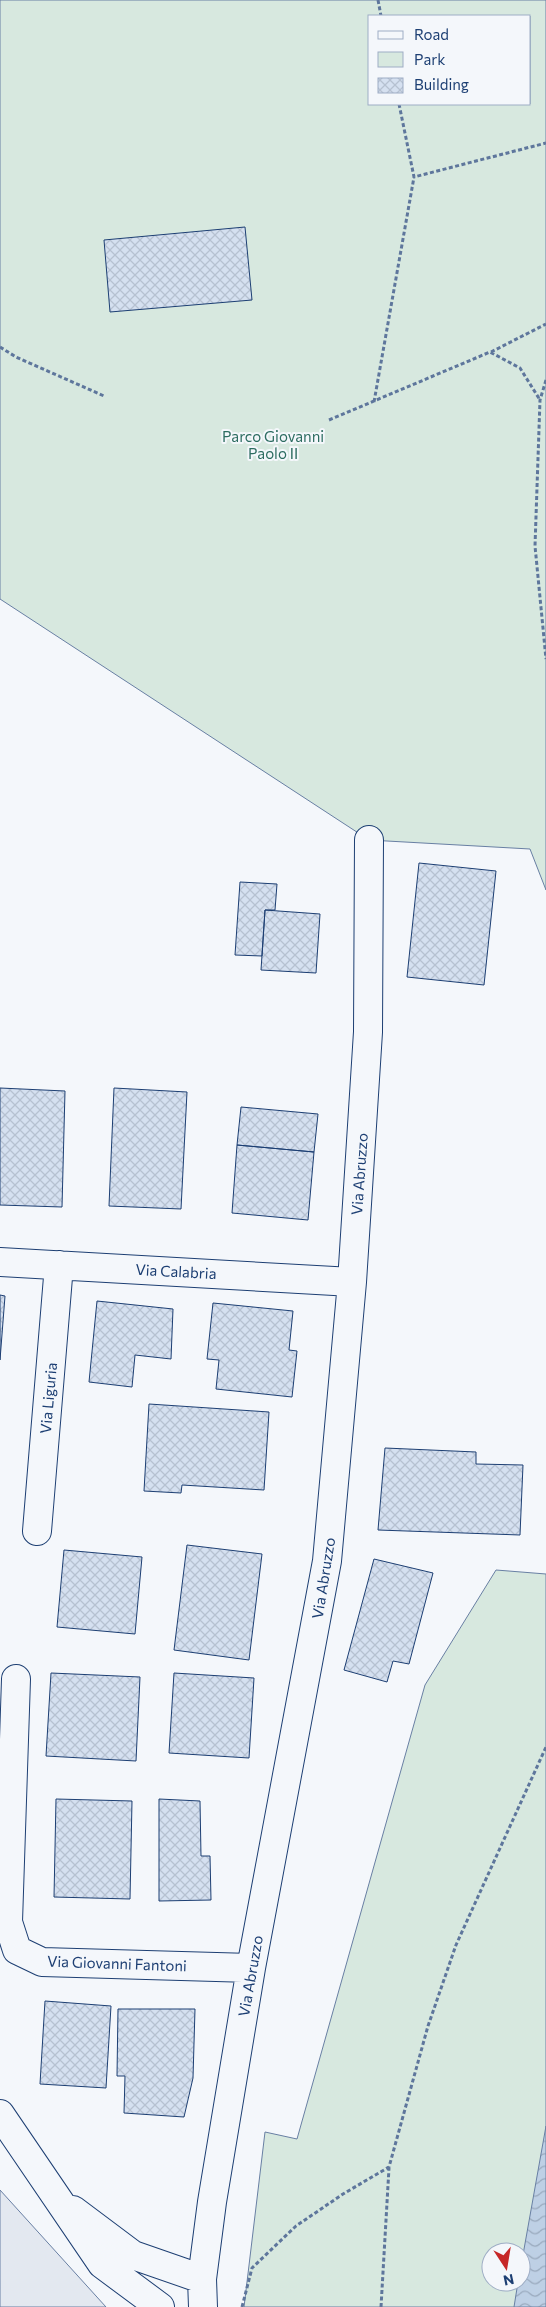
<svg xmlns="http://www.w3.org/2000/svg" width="546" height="2307" font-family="Commissioner,sans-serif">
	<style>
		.park { fill: #d7e8df; stroke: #687fa3; fill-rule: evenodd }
		.parking { fill: #e3e8f0; stroke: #687fa3 }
		.water { fill: url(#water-waves); stroke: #687fa3 }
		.building { fill: url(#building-cross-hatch); stroke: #1d3f73 }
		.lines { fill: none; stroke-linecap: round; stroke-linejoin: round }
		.minor-casing { stroke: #1d3f73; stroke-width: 30 }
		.path { stroke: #5e769c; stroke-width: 3; stroke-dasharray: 4 2.5; stroke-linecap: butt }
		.minor { stroke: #f4f7fb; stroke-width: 28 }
		.labels { text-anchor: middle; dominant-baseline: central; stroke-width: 4; stroke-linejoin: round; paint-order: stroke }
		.park-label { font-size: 15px; fill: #2c6c60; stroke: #f4f7fb }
		.street-label { font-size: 15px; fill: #1d3f73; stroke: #f4f7fb }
	</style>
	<defs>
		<pattern id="water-waves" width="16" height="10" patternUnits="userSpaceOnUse" patternTransform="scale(1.25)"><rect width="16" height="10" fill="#bed0e5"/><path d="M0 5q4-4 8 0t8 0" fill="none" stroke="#9aaabe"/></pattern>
		<pattern id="building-cross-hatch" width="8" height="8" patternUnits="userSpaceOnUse" patternTransform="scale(1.25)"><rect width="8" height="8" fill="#d5e0f0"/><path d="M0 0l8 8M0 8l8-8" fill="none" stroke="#b6c1d1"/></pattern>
	</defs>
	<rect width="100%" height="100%" fill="#f4f7fb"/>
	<path class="park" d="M0 0H546V890L530 849 369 840 0 599ZM370 16H530V104H370Z
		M496 1570 546 1574V2307H244L265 2132 297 2139 425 1685ZM491 2252H521V2282H491Z"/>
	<path class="parking" d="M0 2190 106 2307H0Z"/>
	<path class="water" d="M546 2126V2307H514L518 2282H521V2266Z"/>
	<path class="building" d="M245 227 252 300 110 312 104 240Z
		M419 863 496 871 484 985 407 977Z
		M240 882 277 884 275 910H265L262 956 235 955Z
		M265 910 320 914 316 973 261 970Z
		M0 1088 65 1091 62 1207 0 1205Z
		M114 1088 187 1092 181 1209 109 1206Z
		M241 1107 318 1114 314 1152 237 1145Z
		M237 1145 314 1152 308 1220 232 1213Z
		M0 1295 5 1296 0 1360Z
		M97 1301 173 1309 171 1359 135 1355 132 1387 89 1382Z
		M213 1303 293 1311 289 1350 297 1351 292 1397 216 1389 219 1360 207 1359Z
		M149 1404 269 1412 264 1490 182 1485 181 1493 144 1491Z
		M385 1448 476 1452V1464L523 1465 520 1535 378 1530Z
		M187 1545 262 1554 249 1660 174 1650Z
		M64 1550 142 1557 135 1634 57 1627Z
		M374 1559 433 1573 409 1664 393 1661 387 1682 344 1670Z
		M51 1673 140 1677 136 1761 46 1756Z
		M174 1673 254 1678 249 1758 169 1753Z
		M56 1799 132 1801 130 1899 54 1897Z
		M159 1799 200 1801 201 1856H210L211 1900 159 1901Z
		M45 2001 111 2006 106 2088 40 2084Z
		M118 2009H195L193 2078 184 2117 124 2113 125 2076H117Z"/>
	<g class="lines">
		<defs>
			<path id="minor" d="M0 1262 352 1282
				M37 1531 59 1265
				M16 1679 8 1922 17 1950 42 1962 251 1968
				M0 2114 102 2264 160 2307
				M73 2210 133 2255 202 2279
				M203 2307 202 2279 212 2202 251 1968 327 1561 352 1282 368 1032 369 840"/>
		</defs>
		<use href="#minor" class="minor-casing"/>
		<path class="path" d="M378 0 381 16
			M399 104 414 177 546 143
			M0 347 16 357 104 396
			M491 352 546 324
			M546 380 540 400 535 546 546 659
			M374 402 414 177
			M329 420 490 352 520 368 540 400
			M242 2307 252 2268 296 2226 343 2194 389 2167 428 2026 456 1945 546 1747
			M381 2307 389 2168"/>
		<use href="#minor" class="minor"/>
	</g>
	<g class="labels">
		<g class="park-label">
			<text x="273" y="436">Parco Giovanni<tspan x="273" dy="17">Paolo II</tspan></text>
		</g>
		<g class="street-label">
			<text transform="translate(359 1174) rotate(-86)">Via Abruzzo</text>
			<text transform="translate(176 1271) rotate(3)">Via Calabria</text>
			<text transform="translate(48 1398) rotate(-85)">Via Liguria</text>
			<text transform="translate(323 1578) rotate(-81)">Via Abruzzo</text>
			<text transform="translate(117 1963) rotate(2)">Via Giovanni Fantoni</text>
			<text transform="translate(250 1976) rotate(-80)">Via Abruzzo</text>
		</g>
	</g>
	<rect x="368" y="15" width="162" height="90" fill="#f4f7fb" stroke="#9eadc5"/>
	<rect x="378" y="31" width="25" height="8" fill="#f4f7fb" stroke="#9eadc5"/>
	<text x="414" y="40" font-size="15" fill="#1d3f73">Road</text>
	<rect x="378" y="52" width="25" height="15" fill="#d7e8df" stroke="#9eadc5"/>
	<text x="414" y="65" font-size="15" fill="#1d3f73">Park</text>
	<rect x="378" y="78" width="25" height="15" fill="url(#building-cross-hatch)" stroke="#9eadc5"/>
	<text x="414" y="90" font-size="15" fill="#1d3f73">Building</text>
	<g transform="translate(506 2267) rotate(168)"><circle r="24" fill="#f4f7fb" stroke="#9eadc5"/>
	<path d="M0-4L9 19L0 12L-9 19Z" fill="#c62828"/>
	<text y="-8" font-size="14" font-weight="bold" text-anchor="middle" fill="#1d3f73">N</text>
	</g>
</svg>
